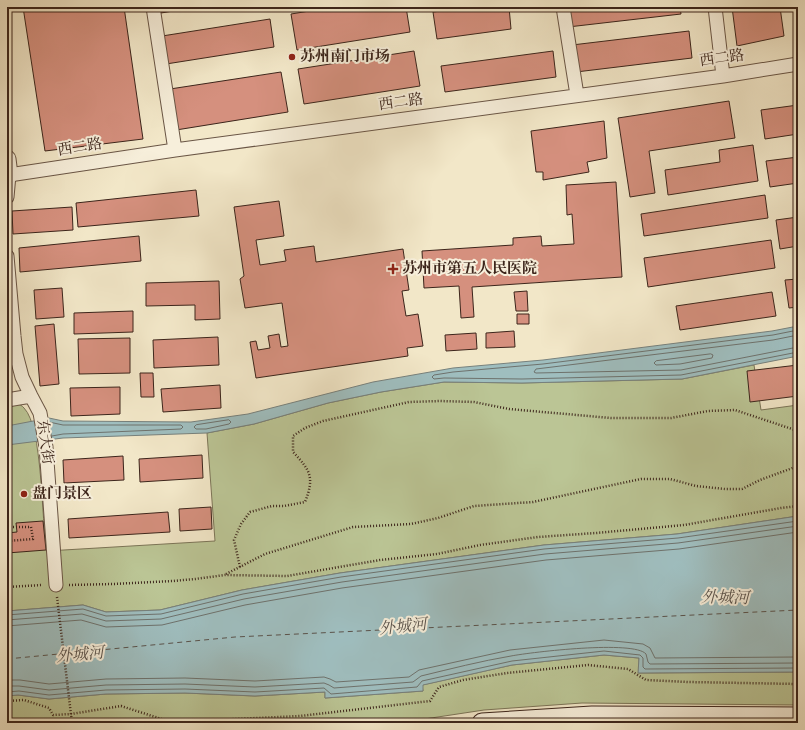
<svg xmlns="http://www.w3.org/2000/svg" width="805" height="730" font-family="'Sorts Mill Goudy','Noto Serif SC',serif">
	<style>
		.green { fill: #bbc595; stroke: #7c7558 }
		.water { fill: #9fbebf; stroke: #77817d }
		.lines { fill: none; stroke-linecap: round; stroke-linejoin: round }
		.shore { stroke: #6e726d; stroke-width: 1 }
		.ferry { stroke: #5a534c; stroke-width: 1; stroke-dasharray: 5 4; stroke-linecap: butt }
		.building { fill: #d5907e; stroke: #3c251b }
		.minor-casing { stroke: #6a5646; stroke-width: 15 }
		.tertiary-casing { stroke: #6a5646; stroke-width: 19 }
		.secondary-casing { stroke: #3c251b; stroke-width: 21 }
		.path { stroke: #3c251b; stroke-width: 2.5; stroke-dasharray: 1 2; stroke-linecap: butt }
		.minor { stroke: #f7efdb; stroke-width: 13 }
		.tertiary { stroke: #f7efdb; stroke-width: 17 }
		.secondary { stroke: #f7efdb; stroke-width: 19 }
		.poi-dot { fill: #8f2418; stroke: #f7efdb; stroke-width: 1.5 }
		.labels { text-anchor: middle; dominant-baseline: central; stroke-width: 4; stroke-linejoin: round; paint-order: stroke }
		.poi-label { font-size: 15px; font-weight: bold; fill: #3c251b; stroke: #f7efdb; text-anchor: start }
		.street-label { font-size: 15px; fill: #3c251b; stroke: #f7efdb }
		.water-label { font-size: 16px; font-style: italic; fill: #5a534c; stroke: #f7efdb }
	</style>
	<rect width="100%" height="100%" fill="#f2e7c8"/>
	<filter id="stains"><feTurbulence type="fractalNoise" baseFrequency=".005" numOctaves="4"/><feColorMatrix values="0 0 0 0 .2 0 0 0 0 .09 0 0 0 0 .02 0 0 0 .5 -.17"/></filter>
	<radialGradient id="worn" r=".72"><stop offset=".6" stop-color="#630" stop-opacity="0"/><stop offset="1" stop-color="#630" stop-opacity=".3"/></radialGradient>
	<path class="green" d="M754 365 761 410 798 405V516L677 534 544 545 340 573 242 590 160 610 106 612 83 605 7 611V402C13 403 20 403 24 408 43 427 41 520 47 551L215 541 207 433 254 424 328 403 381 392 444 382 522 383 682 379Z
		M604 655 639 658V673L798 672V705L582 703 484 710 398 723H7V696L18 695 49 699 106 694 185 693 255 696 325 692V698L423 691 422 685 512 665Z"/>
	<path class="water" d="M798 326V356L682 379 522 383 444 382 381 392 328 403 254 424 207 433 63 438 7 445V426L49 418 63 421 191 422 248 414 373 382 453 368 543 360 772 331Z
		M798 516V672L638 673 639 658 604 655 512 665 423 685V691L325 698V692L255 696 185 693 106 694 49 699 18 695 7 696V611L83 605 106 612 160 610 242 590 340 573 544 545 677 534Z"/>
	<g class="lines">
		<path class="shore" d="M798 330 773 335 543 364 453 372 434 375 432 377 434 379 444 378 522 379 681 375 798 352
			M798 335 773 340 536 369 534 372 536 373 681 370 798 347
			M711 354 713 355 712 358 680 364 656 365 654 363 656 361Z
			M229 420 231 422 229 424 206 429H196L194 427 196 425Z
			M49 422 63 425H181L183 427 181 429 63 434 52 436
			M7 615 83 609 106 616 161 614 243 594 341 577 544 549 678 538 798 521
			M7 620 82 614 106 621 161 619 244 599 342 582 545 554 678 543 798 526
			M7 626 81 620 106 627 162 625 245 605 342 588 546 560 679 549 798 532
			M7 680H20L49 684 106 679 185 678 255 681 324 677 330 679 336 682 409 677 419 670 510 650 604 640 643 644 650 648 655 658 798 657
			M7 686H19L49 690 106 685 185 684 255 687 324 683 329 685 334 688 413 682 421 676C450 669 481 661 511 656 532 652 634 640 646 654L648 662 650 664 798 663
			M7 692 19 691 49 695 106 690 185 689 255 692 324 688 331 694 417 687 422 681 512 661 604 651 640 655 643 658V667L645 669 798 668"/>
		<path class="ferry" d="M7 659 235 637 798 610"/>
	</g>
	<path class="building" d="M23 7H124L143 139 45 151Z
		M160 7H197L161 13Z
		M334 7H406L410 32 297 50 291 14Z
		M474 7H509L511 29 437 39 433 12Z
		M565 7H680L681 14 568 27Z
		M732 7H780L784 36 737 46Z
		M270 19 274 47 166 64 162 36Z
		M689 31 692 58 576 72 572 45Z
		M414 51 420 86 304 104 298 69Z
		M553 51 556 77 445 92 441 66Z
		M281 72 288 112 176 130 170 89Z
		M729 101 735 138 649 151 655 193 630 197 618 118Z
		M798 105V134L765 139 761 110Z
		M604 121 607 158 587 162 589 172 543 180V172H536L531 131Z
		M753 145 758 181 668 195 665 170 720 162 719 150Z
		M798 157V183L770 187 766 161Z
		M616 182 622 277 472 287 474 317 461 318 459 286 424 288 422 251 513 245V238L541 236 542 246 574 244 572 214 567 215 566 185Z
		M196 190 199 216 78 227 76 203Z
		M765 195 768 218 644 236 641 214Z
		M279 201 284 236 256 240 260 265 286 261 284 250 314 246 316 262 403 249 409 290 402 291 406 316 418 314 423 346 407 348 408 356 256 378 250 342 256 341 258 350 270 348 268 336 279 334 281 347 288 346 282 303 245 308 240 279 244 276 234 207Z
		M72 207 73 230 13 234 12 211Z
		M798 217V246L780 249 776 220Z
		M139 236 141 261 20 272 19 248Z
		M771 240 775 268 648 287 644 258Z
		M798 279V307L789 308 785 280Z
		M219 281 220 319 195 320V305L146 306V283Z
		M62 288 64 317 36 319 34 290Z
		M527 291 528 311H516L514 292Z
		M772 292 776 316 680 330 676 306Z
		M133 311V332L74 334V313Z
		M517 314H529V324H517Z
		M54 324 59 384 40 386 35 326Z
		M514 331 515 347 486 348V333Z
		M476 333 477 349 446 351 445 335Z
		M218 337 219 365 154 368 153 340Z
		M130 338V373L79 374 78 339Z
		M798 365V396L750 402 747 371Z
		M140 373H153L154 397H141Z
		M220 385 221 408 163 412 161 389Z
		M120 387V414L71 416 70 388Z
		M7 408H8L11 435H7Z
		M202 455 203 478 140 482 139 459Z
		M123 456 124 480 64 483 63 460Z
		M211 507 212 529 180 531 179 509Z
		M168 512 170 532 69 538 68 519Z
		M43 521 46 550 7 553V533L17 532 16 523Z"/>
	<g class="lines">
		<defs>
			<path id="minor" d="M153 7 175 150
				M563 7 577 95
				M715 7 723 76
				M7 197 9 175 175 150 723 76 798 64
				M7 256 14 336 16 354 22 377 31 396 40 413 46 447 56 585
				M7 400 31 396"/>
			<path id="tertiary" d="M7 159 9 175"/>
			<path id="secondary" d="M482 723 592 716 798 717"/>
		</defs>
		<use href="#minor" class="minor-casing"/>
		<use href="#tertiary" class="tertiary-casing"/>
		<use href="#secondary" class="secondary-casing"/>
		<path class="path" d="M7 527H31L33 539 7 541
			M240 567 234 540 241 524 250 512 272 506H284L305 502C315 477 310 470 293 452V436L305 428 323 421 409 402 440 401 474 402 509 409 611 418H671L708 411 735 410 798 431
			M226 574 265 554 353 527 411 524 438 518 474 506 533 502 641 479H670L696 486 725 489H742L760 480 798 466
			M69 585 113 584 173 581 195 579 225 575 287 576 380 560 437 554 480 545 538 537 596 533 684 525 781 508 798 506
			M7 587 42 585
			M57 597 72 723
			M7 701 24 700 49 708 53 715 71 714 121 706 171 722 300 716 430 701 439 687 463 680 507 673 588 665 628 669 646 680 688 682 798 684"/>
		<use href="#minor" class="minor"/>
		<use href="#tertiary" class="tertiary"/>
		<use href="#secondary" class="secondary"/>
	</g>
	<g class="poi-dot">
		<circle cx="292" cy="57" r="4"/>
		<path d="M391 263h4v4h4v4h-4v4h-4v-4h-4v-4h4z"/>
		<circle cx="24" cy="494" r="4"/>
	</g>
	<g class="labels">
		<g class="poi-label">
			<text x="300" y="57">苏州南门市场</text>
			<text x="402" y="269">苏州市第五人民医院</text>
			<text x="32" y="494">盘门景区</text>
		</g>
		<g class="street-label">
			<text transform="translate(722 59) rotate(-8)">西二路</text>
			<text transform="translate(401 103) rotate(-8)">西二路</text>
			<text transform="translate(80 148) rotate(-9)">西二路</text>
			<text transform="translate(44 442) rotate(82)">东大街</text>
		</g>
		<g class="water-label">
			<text transform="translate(725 599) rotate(1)">外城河</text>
			<text transform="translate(403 628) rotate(-6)">外城河</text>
			<text transform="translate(80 656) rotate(-5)">外城河</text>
		</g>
	</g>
	<rect width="805" height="730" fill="none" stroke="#f2e7c8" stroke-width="24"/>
	<rect x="8" y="8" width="789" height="714" fill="none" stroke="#3c251b" stroke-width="2"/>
	<rect x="12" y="12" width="781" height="706" fill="none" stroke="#3c251b"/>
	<rect width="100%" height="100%" filter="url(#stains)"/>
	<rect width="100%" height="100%" fill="url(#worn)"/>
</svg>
